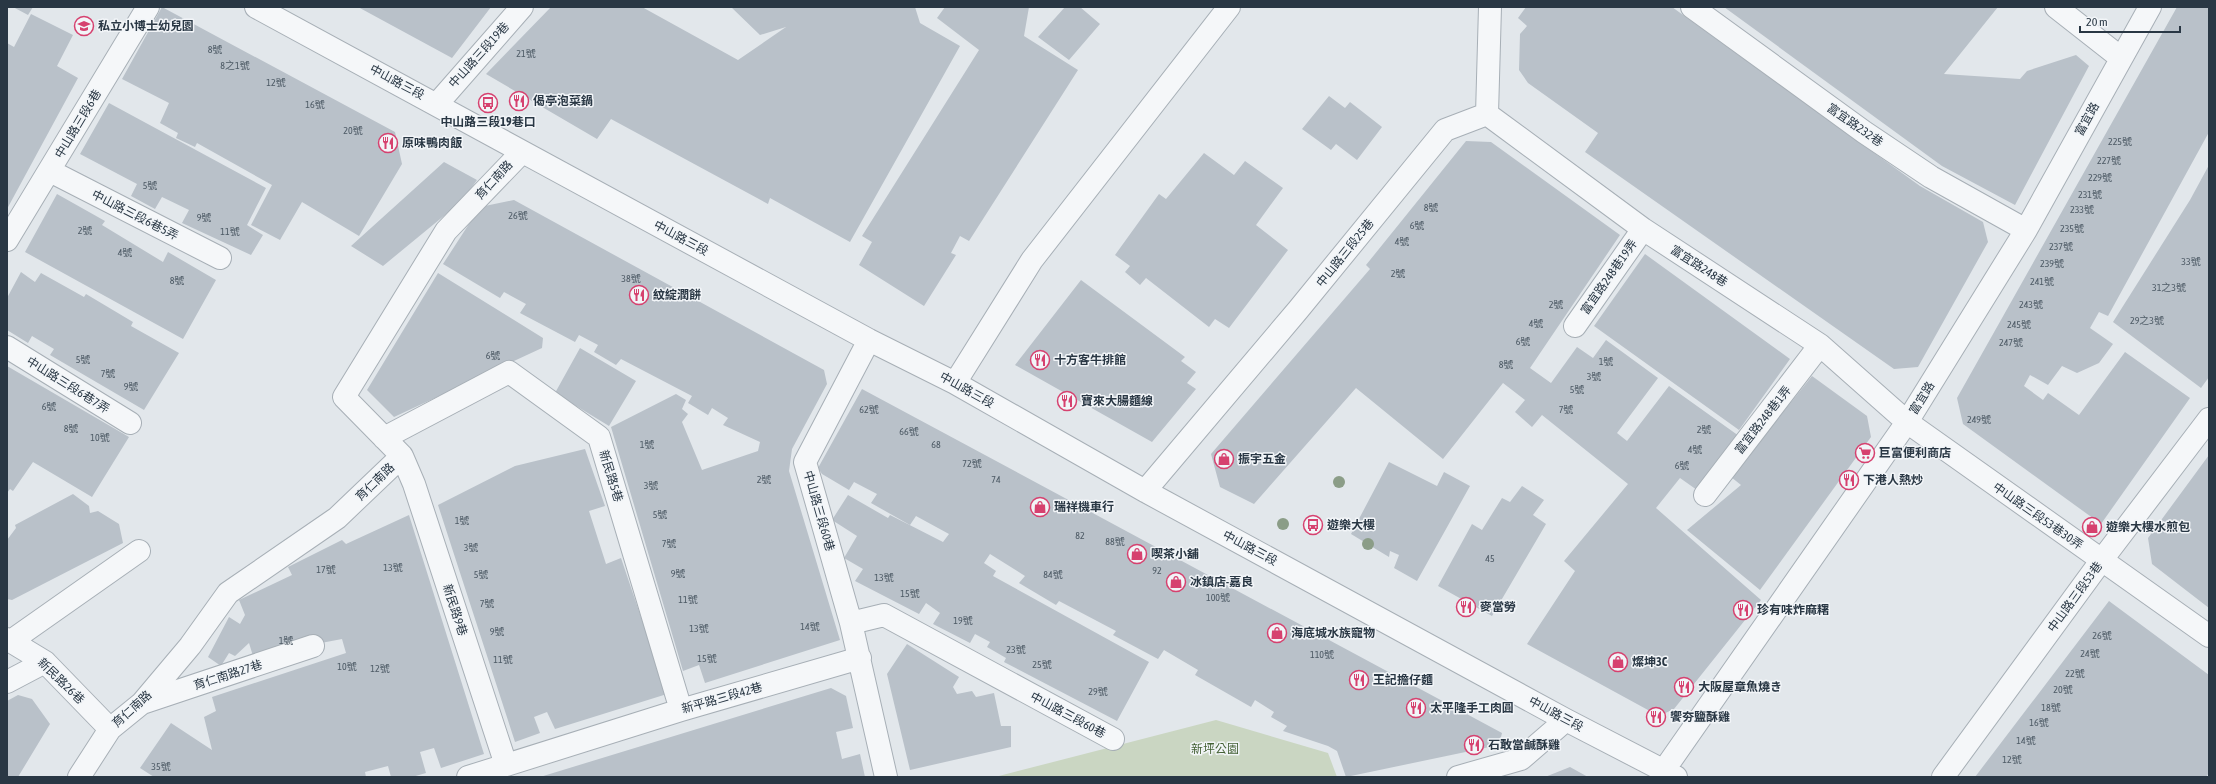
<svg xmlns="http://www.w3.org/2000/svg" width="2216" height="784" font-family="'Asap Condensed','Noto Sans TC','Noto Sans JP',sans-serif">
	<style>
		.green { fill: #cad6c2 }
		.building { fill: #b9c1c9 }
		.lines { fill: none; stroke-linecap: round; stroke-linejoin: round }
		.minor-casing { stroke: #a7afb6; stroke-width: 24 }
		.minor { stroke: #f5f7f9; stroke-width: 22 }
		.tree { fill: #8b9d87 }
		.labels { text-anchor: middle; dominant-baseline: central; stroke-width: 3; stroke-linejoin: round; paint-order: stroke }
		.number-label { font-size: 10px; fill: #4d5a65 }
		.poi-label { font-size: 12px; font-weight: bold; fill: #293744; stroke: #f2f5f8; text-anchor: start }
		.street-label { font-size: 12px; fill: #293744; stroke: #f2f5f8 }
		.park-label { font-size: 12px; fill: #446135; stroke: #f2f5f8 }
	</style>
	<rect width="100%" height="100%" fill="#e2e7eb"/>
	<path class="green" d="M1216 720 1328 753 1337 777H995Z"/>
	<path class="building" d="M13 7H33L28 15Z
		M162 7 395 132 402 164 359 236 302 202 280 240 251 225 272 185 197 143 195 147 176 138 178 133 160 123 169 103 122 79Z
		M358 7H491L452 58Z
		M551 7H642L738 60 786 27 760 35 731 7H915L920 23 960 46 850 242 770 198 768 204 611 119 597 139 486 74Z
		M945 7H1029L1024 36 1078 70 969 241 960 236 951 253 956 255 924 306 859 265 872 242 862 236 979 50 937 18Z
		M1065 7H1080L1100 24 1069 60 1038 37Z
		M1526 7H1672L1920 186 1983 222 1988 242 1918 367 1894 369 1585 152 1598 133 1528 83 1519 70 1520 34 1527 26 1518 18Z
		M1724 7H1998L1944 74 2020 79 2027 71 2076 55 2089 66 2015 205 1942 166Z
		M2177 7H2209V132L2108 316 2099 312 2090 328 2113 344 2099 363 2077 373 2062 366 2048 385 2030 375 2024 386 2043 400 2048 393 2079 415 2125 352 2190 398 2101 524 1963 424 1957 398Z
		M31 14 73 35 57 66 78 78 7 209V43L14 47Z
		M1329 96 1345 108 1350 102 1382 127 1357 160 1336 144 1331 150 1302 129Z
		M109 103 266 188 247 225 263 235 251 255 182 223 189 210 162 197 155 209 131 196 137 184 80 154Z
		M1466 141 1491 142 1620 235 1530 368 1551 383 1577 347 1593 358 1606 340 1658 378 1617 433 1627 441 1669 386 1739 436 1697 490 1680 478 1656 508 1761 600 1674 709 1659 716 1527 644 1575 571 1564 561 1628 484 1542 415 1532 427 1515 412 1525 400 1503 383 1443 459 1356 388 1254 504 1220 487 1211 454 1370 269 1366 265Z
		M1204 153 1234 175 1245 161 1283 188 1256 225 1288 250 1229 328 1215 319 1209 327 1146 278 1140 285 1125 272 1130 266 1115 255 1159 194 1166 199Z
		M444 162 477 180 462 201 383 266 351 246Z
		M2209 165V377L2201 388 2113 322 2190 200Z
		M57 194 105 221 102 225 163 262 168 252 216 280 183 339 25 252Z
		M514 200 824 370 827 384 792 449 789 471 840 640 705 683 699 665 683 671 611 427 676 394 686 400 682 409 688 414 682 422 702 470 758 451 760 442 723 425 728 418 712 408 708 415 688 403 692 396 621 359 616 365 594 352 598 345 579 335 575 342 520 313 526 304 504 292 500 298 443 264 480 207Z
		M1645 254 1790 359 1739 430 1594 326Z
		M21 272 35 282 41 273 84 297 86 294 133 322 131 326 179 353 144 410 50 355 54 349 32 336 28 343 7 330V298Z
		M438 273 543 338 542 348 394 417 367 390Z
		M1081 280 1185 357 1181 361 1196 372 1187 383 1196 389 1152 442 1015 365Z
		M580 348 636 381 609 426 555 393Z
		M7 366 129 437 92 497 33 462 13 491 10 489 7 493Z
		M1812 376 1867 416 1871 437 1760 590 1687 530 1741 485 1731 477Z
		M862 389 1502 733 1499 745 1346 777 1337 751 1328 746 1283 731 1287 726 1271 717 1274 712 1255 700 1251 707 1195 675 1198 670 1164 650 1158 659 1113 635 1116 631 1059 601 1056 605 1019 583 1025 576 990 554 984 563 996 571 993 576 1149 662 1117 721 1004 662 1006 658 987 647 990 642 975 634 970 643 933 624 940 613 926 603 919 614 855 581 863 569 844 558 857 536 832 520 848 495 888 518 890 515 943 542 949 534 916 516 910 525 871 503 877 494 854 482 849 490 822 474 818 468Z
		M585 449 605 506 589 511 606 564 621 558 667 694 555 729 547 712 534 717 540 733 515 742 438 505 515 466Z
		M2209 455V608L2152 564 2148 538Z
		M1389 462 1437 486 1444 472 1470 486 1417 581 1394 568 1399 555 1390 551 1389 557 1351 534Z
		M1522 486 1544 500 1533 515 1546 524 1492 616 1438 586 1472 524 1482 530 1502 498 1510 502Z
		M73 494 89 506 90 513 98 511 119 524 123 543 12 600 7 599V540L16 528 15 525Z
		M409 515 484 754 441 768 434 748 420 752 426 773 412 777H391L388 766 365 772 366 777H154L140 768 171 723 212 750 204 717 216 711 212 697 346 653 342 639 253 656 249 643 235 656 229 653 221 666 208 657 229 617 240 624 245 615 239 600 292 575 288 567 342 540 346 544Z
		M2109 601 2209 675V773L2206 777H1975Z
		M907 644 959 677 953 687 957 694 972 691 976 697 994 693 1001 726H1011V747L910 770 887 674Z
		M831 688 846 696 853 728 836 732 842 759 860 754 865 777H540Z
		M18 695 32 699 50 724 18 777H7V701Z
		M1570 767 1588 777H1545Z"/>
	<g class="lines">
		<defs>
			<path id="minor" d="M256 7 869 340 955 383 1145 491 1566 720 1676 777
				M1692 7 1864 132 1931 177 2026 230
				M2056 7 2121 58
				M437 104 522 7
				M1487 114 1643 229 1820 345 1907 422 2209 636
				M1487 114 1490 7
				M50 171 220 258
				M7 240 148 7
				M1575 326 1643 229
				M869 340 805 462 851 623 886 777
				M7 347 130 423
				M955 383 1032 260 1229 7
				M384 438 509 372 599 437 681 710
				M402 456 414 484 506 765
				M1145 491 1298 310 1445 130 1487 114
				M1705 495 1820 345
				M851 623 884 615 1113 739
				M7 639 45 662 110 729
				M11 641 139 551
				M7 682 45 662
				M142 703 313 646
				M1664 770 1907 422 2026 230 2150 7
				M79 777 110 729 142 703 190 646 228 593 337 518 402 456 344 397 446 231 522 152
				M468 777 681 710 860 658
				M1458 777 1521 759 1566 720
				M1943 777 2101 561 2209 419"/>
		</defs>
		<use href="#minor" class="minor-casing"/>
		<use href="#minor" class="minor"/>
	</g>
	<g class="tree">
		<circle cx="1339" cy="482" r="6"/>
		<circle cx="1283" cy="524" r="6"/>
		<circle cx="1368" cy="544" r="6"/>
	</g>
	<defs>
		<symbol id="school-ring" viewBox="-11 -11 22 22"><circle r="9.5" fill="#f2f5f8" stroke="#d6416f" stroke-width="1.5"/><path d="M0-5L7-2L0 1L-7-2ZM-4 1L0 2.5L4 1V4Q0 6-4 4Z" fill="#d6416f"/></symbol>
		<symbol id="restaurant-ring" viewBox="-11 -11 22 22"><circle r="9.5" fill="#f2f5f8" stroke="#d6416f" stroke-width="1.5"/><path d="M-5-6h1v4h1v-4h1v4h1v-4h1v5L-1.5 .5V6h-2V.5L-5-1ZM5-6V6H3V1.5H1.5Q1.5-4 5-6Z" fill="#d6416f"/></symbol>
		<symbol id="bus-ring" viewBox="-11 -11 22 22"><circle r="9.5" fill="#f2f5f8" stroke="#d6416f" stroke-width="1.5"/><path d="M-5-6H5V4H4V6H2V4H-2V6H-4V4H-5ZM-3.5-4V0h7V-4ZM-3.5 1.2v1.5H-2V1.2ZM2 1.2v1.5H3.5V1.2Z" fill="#d6416f"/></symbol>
		<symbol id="supermarket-ring" viewBox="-11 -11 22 22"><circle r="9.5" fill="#f2f5f8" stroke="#d6416f" stroke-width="1.5"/><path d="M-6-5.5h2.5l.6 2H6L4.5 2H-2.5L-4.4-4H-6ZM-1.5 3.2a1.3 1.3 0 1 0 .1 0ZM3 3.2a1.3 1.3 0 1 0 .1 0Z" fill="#d6416f"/></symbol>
		<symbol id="shop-ring" viewBox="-11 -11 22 22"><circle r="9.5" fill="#f2f5f8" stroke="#d6416f" stroke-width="1.5"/><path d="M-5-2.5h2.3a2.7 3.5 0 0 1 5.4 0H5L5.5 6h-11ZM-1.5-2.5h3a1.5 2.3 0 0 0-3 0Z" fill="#d6416f"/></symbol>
	</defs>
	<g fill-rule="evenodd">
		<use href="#school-ring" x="73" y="15" width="22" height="22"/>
		<use href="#restaurant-ring" x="508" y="90" width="22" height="22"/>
		<use href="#bus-ring" x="477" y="92" width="22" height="22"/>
		<use href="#restaurant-ring" x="377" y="132" width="22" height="22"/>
		<use href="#restaurant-ring" x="628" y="284" width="22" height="22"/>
		<use href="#restaurant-ring" x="1029" y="349" width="22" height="22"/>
		<use href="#restaurant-ring" x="1056" y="390" width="22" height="22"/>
		<use href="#supermarket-ring" x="1854" y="442" width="22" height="22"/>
		<use href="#shop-ring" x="1213" y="448" width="22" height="22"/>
		<use href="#restaurant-ring" x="1838" y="469" width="22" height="22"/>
		<use href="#shop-ring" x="1029" y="496" width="22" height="22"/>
		<use href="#bus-ring" x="1302" y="514" width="22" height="22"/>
		<use href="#shop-ring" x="2081" y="516" width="22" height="22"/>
		<use href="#shop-ring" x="1126" y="543" width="22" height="22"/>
		<use href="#shop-ring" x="1165" y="571" width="22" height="22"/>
		<use href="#restaurant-ring" x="1455" y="596" width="22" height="22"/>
		<use href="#restaurant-ring" x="1732" y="599" width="22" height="22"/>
		<use href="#shop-ring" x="1266" y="622" width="22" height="22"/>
		<use href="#shop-ring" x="1607" y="651" width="22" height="22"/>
		<use href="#restaurant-ring" x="1348" y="669" width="22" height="22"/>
		<use href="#restaurant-ring" x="1673" y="676" width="22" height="22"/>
		<use href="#restaurant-ring" x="1405" y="697" width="22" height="22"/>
		<use href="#restaurant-ring" x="1645" y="706" width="22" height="22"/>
		<use href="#restaurant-ring" x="1463" y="734" width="22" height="22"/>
	</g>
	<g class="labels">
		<g class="number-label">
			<text x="215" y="49">8號</text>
			<text x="526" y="53">21號</text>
			<text x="235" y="65">8之1號</text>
			<text x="276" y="82">12號</text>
			<text x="315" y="104">16號</text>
			<text x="353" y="130">20號</text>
			<text x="2120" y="141">225號</text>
			<text x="2109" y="160">227號</text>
			<text x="2100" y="177">229號</text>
			<text x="150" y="185">5號</text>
			<text x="2090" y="194">231號</text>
			<text x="1431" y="207">8號</text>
			<text x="2082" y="209">233號</text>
			<text x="518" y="215">26號</text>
			<text x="204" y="217">9號</text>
			<text x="1417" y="225">6號</text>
			<text x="2072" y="228">235號</text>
			<text x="85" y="230">2號</text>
			<text x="230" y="231">11號</text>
			<text x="1402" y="241">4號</text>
			<text x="2061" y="246">237號</text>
			<text x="125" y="252">4號</text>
			<text x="2191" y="261">33號</text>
			<text x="2052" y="263">239號</text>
			<text x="1398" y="273">2號</text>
			<text x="631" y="278">38號</text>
			<text x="177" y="280">8號</text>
			<text x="2042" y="281">241號</text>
			<text x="2169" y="287">31之3號</text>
			<text x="1556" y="304">2號</text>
			<text x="2031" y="304">243號</text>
			<text x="2147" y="320">29之3號</text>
			<text x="1536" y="323">4號</text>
			<text x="2019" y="324">245號</text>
			<text x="1523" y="341">6號</text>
			<text x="2011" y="342">247號</text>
			<text x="493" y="355">6號</text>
			<text x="83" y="359">5號</text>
			<text x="1606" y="361">1號</text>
			<text x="1506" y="364">8號</text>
			<text x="108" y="373">7號</text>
			<text x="1594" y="376">3號</text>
			<text x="131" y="386">9號</text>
			<text x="1577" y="389">5號</text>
			<text x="49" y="406">6號</text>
			<text x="869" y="409">62號</text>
			<text x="1566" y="409">7號</text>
			<text x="1979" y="419">249號</text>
			<text x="71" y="428">8號</text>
			<text x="1704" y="429">2號</text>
			<text x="909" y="431">66號</text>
			<text x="100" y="437">10號</text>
			<text x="647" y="444">1號</text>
			<text x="936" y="444">68</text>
			<text x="1695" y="449">4號</text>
			<text x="972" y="463">72號</text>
			<text x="1682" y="465">6號</text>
			<text x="764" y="479">2號</text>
			<text x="996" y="479">74</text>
			<text x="651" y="485">3號</text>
			<text x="660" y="514">5號</text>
			<text x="462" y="520">1號</text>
			<text x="1080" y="535">82</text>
			<text x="1115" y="541">88號</text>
			<text x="669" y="543">7號</text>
			<text x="471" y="547">3號</text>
			<text x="1490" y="558">45</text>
			<text x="393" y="567">13號</text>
			<text x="326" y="569">17號</text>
			<text x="1157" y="570">92</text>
			<text x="678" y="573">9號</text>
			<text x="481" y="574">5號</text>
			<text x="1053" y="574">84號</text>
			<text x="884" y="577">13號</text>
			<text x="910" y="593">15號</text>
			<text x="1218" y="597">100號</text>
			<text x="688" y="599">11號</text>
			<text x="487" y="603">7號</text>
			<text x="963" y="620">19號</text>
			<text x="810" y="626">14號</text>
			<text x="699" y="628">13號</text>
			<text x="497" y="631">9號</text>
			<text x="2102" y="635">26號</text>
			<text x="286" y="640">1號</text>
			<text x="1016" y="649">23號</text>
			<text x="2090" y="653">24號</text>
			<text x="1322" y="654">110號</text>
			<text x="707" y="658">15號</text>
			<text x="503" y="659">11號</text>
			<text x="1042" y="664">25號</text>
			<text x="347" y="666">10號</text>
			<text x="380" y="668">12號</text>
			<text x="2075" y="673">22號</text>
			<text x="2063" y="689">20號</text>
			<text x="1098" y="691">29號</text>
			<text x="2051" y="707">18號</text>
			<text x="2039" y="722">16號</text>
			<text x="2026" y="740">14號</text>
			<text x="2012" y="759">12號</text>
			<text x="161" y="766">35號</text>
		</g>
		<g class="poi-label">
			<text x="98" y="26">私立小博士幼兒園</text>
			<text x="533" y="101">偈亭泡菜鍋</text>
			<text x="488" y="122" text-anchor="middle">中山路三段19巷口</text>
			<text x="402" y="143">原味鴨肉飯</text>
			<text x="653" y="295">紋綻潤餅</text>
			<text x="1054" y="360">十方客牛排館</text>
			<text x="1081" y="401">寶來大腸麵線</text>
			<text x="1879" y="453">巨富便利商店</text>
			<text x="1238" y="459">振宇五金</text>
			<text x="1863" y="480">下港人熱炒</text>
			<text x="1054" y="507">瑞祥機車行</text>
			<text x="1327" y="525">遊樂大樓</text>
			<text x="2106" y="527">遊樂大樓水煎包</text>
			<text x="1151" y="554">喫茶小舖</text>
			<text x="1190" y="582">冰鎮店-嘉良</text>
			<text x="1480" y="607">麥當勞</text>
			<text x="1757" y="610">珍有味炸麻糬</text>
			<text x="1291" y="633">海底城水族寵物</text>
			<text x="1632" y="662">燦坤3C</text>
			<text x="1373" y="680">王記擔仔麵</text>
			<text x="1698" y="687">大阪屋章魚燒き</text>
			<text x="1430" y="708">太平隆手工肉圓</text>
			<text x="1670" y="717">饗夯鹽酥雞</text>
			<text x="1488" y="745">石敢當鹹酥雞</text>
		</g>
		<g class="street-label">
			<text transform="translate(479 55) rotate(-48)">中山路三段19巷</text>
			<text transform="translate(397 82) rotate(28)">中山路三段</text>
			<text transform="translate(2087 119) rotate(-61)">富宜路</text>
			<text transform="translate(78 124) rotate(-59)">中山路三段6巷</text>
			<text transform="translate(1855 125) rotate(35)">富宜路232巷</text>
			<text transform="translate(494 180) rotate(-47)">育仁南路</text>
			<text transform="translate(135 215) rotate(27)">中山路三段6巷5弄</text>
			<text transform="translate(681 238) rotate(28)">中山路三段</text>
			<text transform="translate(1345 253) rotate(-51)">中山路三段25巷</text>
			<text transform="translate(1699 266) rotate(33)">富宜路248巷</text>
			<text transform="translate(1609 277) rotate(-55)">富宜路248巷19弄</text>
			<text transform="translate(68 385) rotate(32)">中山路三段6巷7弄</text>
			<text transform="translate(967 390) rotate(29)">中山路三段</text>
			<text transform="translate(1922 398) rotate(-58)">富宜路</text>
			<text transform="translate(1763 420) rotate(-52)">富宜路248巷1弄</text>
			<text transform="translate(611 476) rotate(73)">新民路5巷</text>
			<text transform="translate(375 482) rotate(-44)">育仁南路</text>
			<text transform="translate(819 511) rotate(74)">中山路三段60巷</text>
			<text transform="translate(2038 516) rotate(35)">中山路三段53巷30弄</text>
			<text transform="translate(1250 548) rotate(28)">中山路三段</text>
			<text transform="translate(2075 597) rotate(-54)">中山路三段53巷</text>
			<text transform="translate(455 610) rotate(72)">新民路9巷</text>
			<text transform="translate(228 675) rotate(-18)">育仁南路27巷</text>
			<text transform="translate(61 681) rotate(44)">新民路26巷</text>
			<text transform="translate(722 698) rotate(-16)">新平路三段42巷</text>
			<text transform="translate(132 709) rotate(-42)">育仁南路</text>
			<text transform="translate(1556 714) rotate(28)">中山路三段</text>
			<text transform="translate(1068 715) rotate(28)">中山路三段60巷</text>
		</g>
		<g class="park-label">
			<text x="1215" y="749">新坪公園</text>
		</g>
	</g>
	<rect width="2216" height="784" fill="none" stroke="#293744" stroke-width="16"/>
	<path d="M2080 26v6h100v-6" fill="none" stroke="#293744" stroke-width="2"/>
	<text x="2086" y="26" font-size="12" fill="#293744" stroke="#f2f5f8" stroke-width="3" paint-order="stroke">20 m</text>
</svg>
